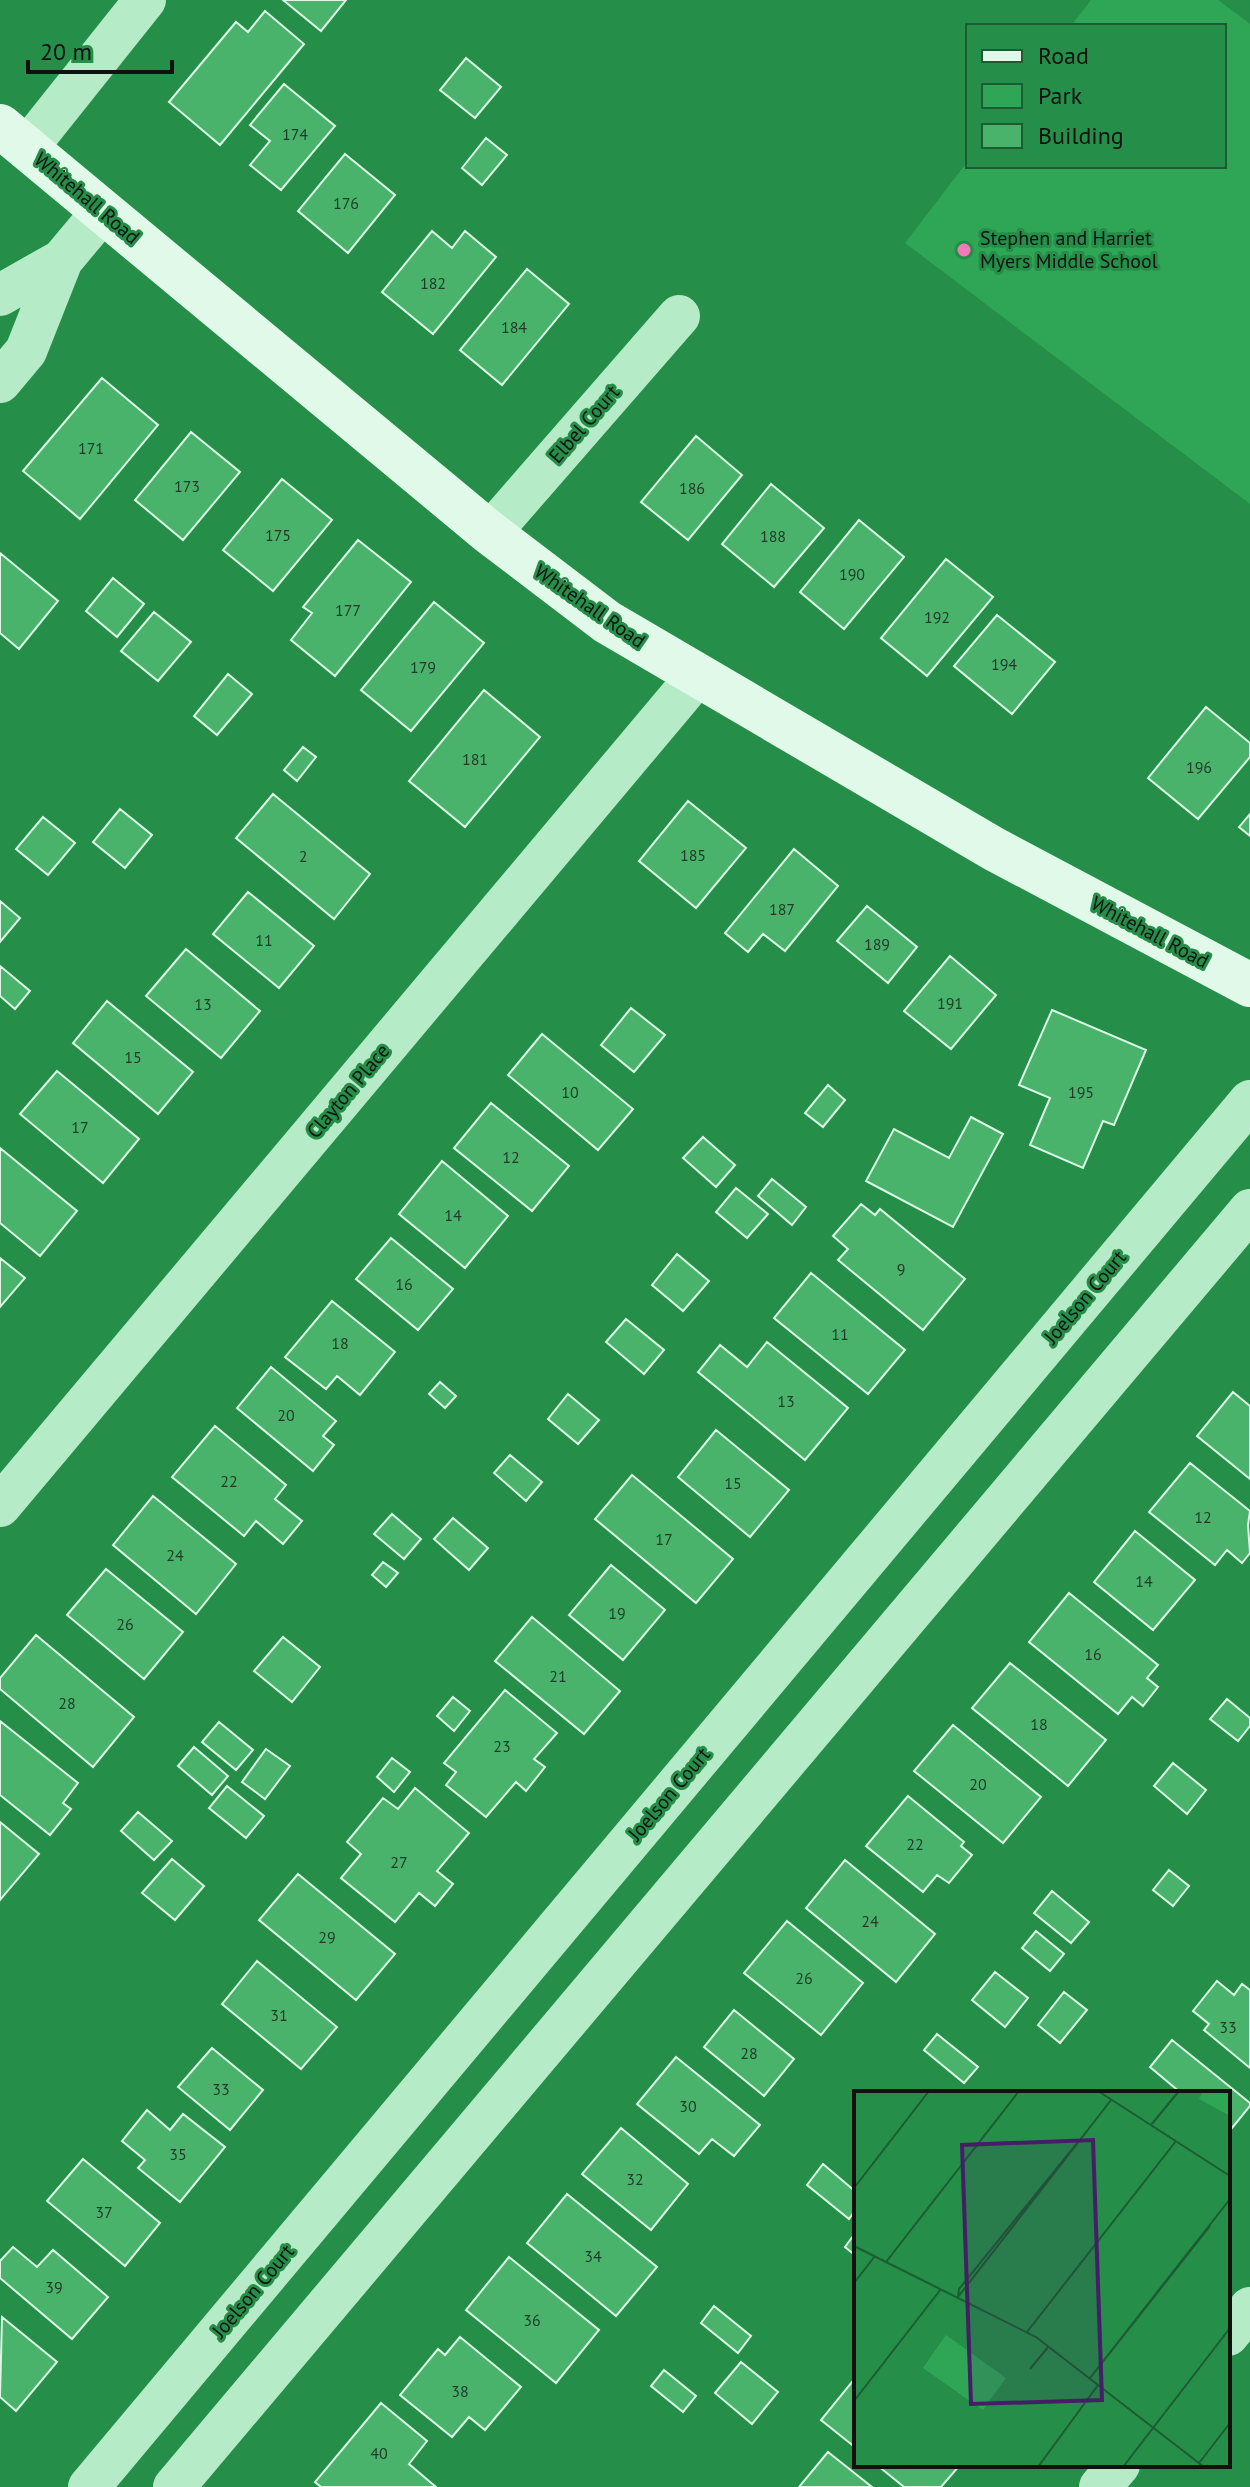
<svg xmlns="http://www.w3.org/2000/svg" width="1250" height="2487" font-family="'PT Sans',sans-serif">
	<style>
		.green { fill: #2fa656 }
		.building { fill: #49b36c; stroke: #daf8e4; stroke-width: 2 }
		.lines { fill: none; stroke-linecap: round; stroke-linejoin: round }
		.street { stroke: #b5ebc6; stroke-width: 42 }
		.secondary { stroke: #e0f9e9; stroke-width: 44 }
		.poi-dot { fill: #f579b9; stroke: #258e48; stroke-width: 3 }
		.labels { text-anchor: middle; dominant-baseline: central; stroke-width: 6; stroke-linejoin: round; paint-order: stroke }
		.number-label { font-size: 16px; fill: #1f3a28 }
		.street-label { font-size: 20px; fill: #111; stroke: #258e48 }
		.poi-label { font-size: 20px; fill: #111; stroke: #258e48; text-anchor: start }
		.inset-road { fill: none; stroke: #1d5c32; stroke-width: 2 }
		.view { fill: #461e68; fill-opacity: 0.15; stroke: #461e68; stroke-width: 4 }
		.inset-edge { fill: none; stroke: #111; stroke-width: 4 }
	</style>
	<rect width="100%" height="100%" fill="#258e48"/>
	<path class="green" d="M1091 0H1218L1250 24V504L905 243 968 161V166H1224V26H1071Z"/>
	<path class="building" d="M283 0H346L321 31Z
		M265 11 304 44 220 145 169 102 236 22 248 32Z
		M466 58 501 87 475 118 440 90Z
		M284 84 335 126 281 190 250 165 270 141 250 125Z
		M486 138 507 155 482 185 462 168Z
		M345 154 395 195 348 253 298 211Z
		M432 231 452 248 465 231 496 257 433 334 382 292Z
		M527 269 569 304 502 385 460 350Z
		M102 378 158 425 80 519 23 471Z
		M191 432 240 472 183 540 135 500Z
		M696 436 742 475 688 540 641 502Z
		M282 479 332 520 273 591 223 550Z
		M771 484 824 528 774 587 722 544Z
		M859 520 904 557 844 629 800 592Z
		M358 540 411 582 335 676 291 640 312 613 303 607Z
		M0 553 58 601 19 649 0 633Z
		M946 559 993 597 927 676 881 638Z
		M113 578 144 604 117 637 86 611Z
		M434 602 484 643 411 731 361 690Z
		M154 612 191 642 158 681 121 651Z
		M997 615 1055 662 1012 714 954 666Z
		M228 674 252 694 217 735 194 716Z
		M484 690 540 737 465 827 409 781Z
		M1206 707 1250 743V757L1198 819 1148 778Z
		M303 747 316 757 297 781 284 770Z
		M273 794 370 874 334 919 236 838Z
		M688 801 746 848 696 908 639 861Z
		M120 809 152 835 125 868 93 842Z
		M1250 814V836L1239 827Z
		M43 817 75 843 48 875 16 849Z
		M794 849 838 886 785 951 763 934 748 952 725 933Z
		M248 892 314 946 279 988 213 934Z
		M0 901 20 918 0 942Z
		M867 906 917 947 888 983 837 941Z
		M186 949 260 1011 221 1058 146 996Z
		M950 956 996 995 951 1049 904 1011Z
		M0 966 30 991 15 1009 0 996Z
		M107 1001 193 1072 158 1114 73 1043Z
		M631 1008 665 1035 634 1072 601 1045Z
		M1052 1010 1146 1050 1114 1125 1103 1121 1083 1168 1030 1145 1050 1098 1019 1085Z
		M542 1034 633 1109 598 1150 508 1075Z
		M57 1071 139 1139 103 1183 20 1114Z
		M828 1085 845 1100 823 1127 805 1113Z
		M491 1103 569 1166 532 1211 454 1148Z
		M971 1117 1003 1134 953 1227 866 1181 894 1129 949 1158Z
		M703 1137 735 1165 716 1187 683 1158Z
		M0 1148 77 1211 40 1256 0 1223Z
		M442 1161 508 1216 465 1268 399 1214Z
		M772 1179 806 1207 792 1225 758 1196Z
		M736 1188 768 1214 747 1238 716 1212Z
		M861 1204 875 1215 880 1209 965 1279 923 1330 838 1260 848 1249 833 1236Z
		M391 1238 453 1289 418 1330 356 1279Z
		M677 1254 709 1281 683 1311 652 1285Z
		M0 1258 25 1278 0 1307Z
		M811 1273 905 1350 868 1394 774 1318Z
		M332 1301 395 1352 360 1395 337 1376 326 1389 285 1357Z
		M626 1319 664 1350 644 1374 606 1342Z
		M767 1342 848 1408 805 1460 698 1372 720 1345 747 1367Z
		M271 1367 336 1421 323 1436 334 1445 313 1471 237 1408Z
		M440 1382 456 1396 445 1408 429 1394Z
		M1233 1392 1250 1406V1479L1197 1436Z
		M568 1394 599 1420 578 1444 548 1419Z
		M215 1426 286 1485 275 1499 302 1521 283 1544 256 1521 244 1536 172 1477Z
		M716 1430 789 1490 750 1537 678 1477Z
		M510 1455 542 1482 526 1501 494 1473Z
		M1190 1463 1250 1511 1248 1525 1250 1553 1242 1563 1227 1550 1215 1565 1149 1512Z
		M632 1475 733 1559 696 1603 595 1519Z
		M153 1496 236 1564 196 1614 113 1545Z
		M392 1514 421 1539 404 1559 374 1534Z
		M453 1518 488 1548 469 1570 434 1539Z
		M1135 1531 1195 1580 1153 1630 1094 1582Z
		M383 1562 398 1573 386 1587 372 1575Z
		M611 1565 665 1610 623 1660 569 1615Z
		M106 1569 183 1632 144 1679 67 1615Z
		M1069 1593 1158 1665 1147 1678 1158 1687 1143 1706 1132 1697 1118 1714 1029 1642Z
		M532 1617 620 1691 584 1734 495 1661Z
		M36 1635 134 1717 93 1767 0 1689V1678Z
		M283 1637 320 1667 292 1702 254 1671Z
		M1010 1663 1106 1740 1068 1786 972 1708Z
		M505 1690 557 1733 534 1759 545 1767 526 1791 516 1782 486 1817 446 1785 456 1772 444 1763Z
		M453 1697 470 1711 454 1731 437 1716Z
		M1227 1699 1250 1718V1726L1238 1741 1210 1719Z
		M0 1721 78 1783 63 1803 71 1809 50 1835 0 1795Z
		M219 1722 253 1750 236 1770 202 1742Z
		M953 1725 1041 1797 1003 1843 914 1771Z
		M194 1747 228 1776 212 1795 178 1766Z
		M266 1749 290 1766 265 1799 242 1782Z
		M392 1758 410 1772 394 1792 377 1777Z
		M1173 1763 1206 1790 1187 1814 1154 1786Z
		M227 1786 264 1816 246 1838 209 1808Z
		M415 1788 469 1833 437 1871 453 1884 435 1906 419 1893 395 1922 341 1878 361 1854 347 1842 383 1798 398 1809Z
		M908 1796 964 1842 961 1846 972 1855 949 1883 937 1875 923 1892 866 1846Z
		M138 1812 172 1841 154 1860 121 1831Z
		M0 1822 39 1854 0 1900Z
		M172 1859 204 1886 175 1920 142 1893Z
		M845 1860 935 1934 896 1982 806 1908Z
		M1169 1870 1189 1886 1173 1906 1153 1890Z
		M298 1874 395 1954 356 2000 259 1920Z
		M1052 1891 1089 1922 1071 1943 1034 1913Z
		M787 1921 863 1983 821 2035 744 1973Z
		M1036 1931 1064 1954 1050 1971 1022 1948Z
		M257 1961 337 2027 301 2069 222 2004Z
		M995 1972 1028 1998 1005 2027 972 2000Z
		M1217 1981 1234 1995 1242 1984 1250 1990V2068L1204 2030 1209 2024 1193 2011Z
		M1064 1992 1087 2010 1060 2043 1038 2025Z
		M734 2010 794 2059 764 2096 704 2047Z
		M937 2034 978 2067 964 2083 924 2050Z
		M1172 2040 1250 2103V2106L1228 2133V2093H1181L1150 2067Z
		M212 2048 263 2090 230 2130 178 2087Z
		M676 2057 760 2125 734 2156 712 2139 699 2154 637 2104Z
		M147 2110 170 2130 183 2114 225 2147 180 2202 138 2168 145 2160 122 2141Z
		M621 2128 688 2184 651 2230 582 2174Z
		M83 2159 160 2223 125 2266 47 2201Z
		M823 2164 856 2192V2209L849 2219 807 2185Z
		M567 2194 657 2267 616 2316 527 2243Z
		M856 2232V2256L845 2247Z
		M13 2247 37 2267 53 2250 108 2297 72 2339 0 2278V2261Z
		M509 2257 599 2330 556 2383 466 2310Z
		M714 2306 751 2336 738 2353 701 2323Z
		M2 2317 57 2362 16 2411 0 2397Z
		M460 2337 521 2387 485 2430 469 2417 452 2437 400 2395 438 2349 445 2355Z
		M741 2362 778 2392 752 2424 715 2393Z
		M664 2370 696 2396 683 2412 651 2386Z
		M856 2377V2448L821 2420Z
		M381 2403 427 2441 409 2464 436 2487H321L315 2482Z
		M828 2452 872 2487H799Z
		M877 2465H960L941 2487H904Z"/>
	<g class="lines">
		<path class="street" d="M27 148 145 0
			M0 295 62 260
			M0 382 26 351 62 260 103 211
			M490 533 679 316
			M0 1506 697 676
			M1228 2335 1250 2308
			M89 2487 1250 1101
			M174 2487 1250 1210
			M1100 2487 1119 2465"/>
		<path class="secondary" d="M0 126 490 533 607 622 994 849 1250 985"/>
	</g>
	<circle class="poi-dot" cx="964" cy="250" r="8"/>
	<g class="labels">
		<g class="number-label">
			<text x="295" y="134">174</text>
			<text x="346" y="203">176</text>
			<text x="433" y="283">182</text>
			<text x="514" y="327">184</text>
			<text x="91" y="448">171</text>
			<text x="187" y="486">173</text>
			<text x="692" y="488">186</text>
			<text x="278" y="535">175</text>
			<text x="773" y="536">188</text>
			<text x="852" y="574">190</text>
			<text x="348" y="610">177</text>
			<text x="937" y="617">192</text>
			<text x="1004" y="664">194</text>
			<text x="423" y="667">179</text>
			<text x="475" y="759">181</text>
			<text x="1199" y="767">196</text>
			<text x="693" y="855">185</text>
			<text x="303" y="856">2</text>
			<text x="782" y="909">187</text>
			<text x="264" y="940">11</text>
			<text x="877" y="944">189</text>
			<text x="950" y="1003">191</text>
			<text x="203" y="1004">13</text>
			<text x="133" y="1057">15</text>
			<text x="570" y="1092">10</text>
			<text x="1081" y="1092">195</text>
			<text x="80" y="1127">17</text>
			<text x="511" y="1157">12</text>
			<text x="453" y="1215">14</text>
			<text x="901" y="1269">9</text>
			<text x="404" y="1284">16</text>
			<text x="840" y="1334">11</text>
			<text x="340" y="1343">18</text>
			<text x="786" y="1401">13</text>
			<text x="286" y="1415">20</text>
			<text x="229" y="1481">22</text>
			<text x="733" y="1483">15</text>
			<text x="1203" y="1517">12</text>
			<text x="664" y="1539">17</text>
			<text x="175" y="1555">24</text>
			<text x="1144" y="1581">14</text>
			<text x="617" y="1613">19</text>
			<text x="125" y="1624">26</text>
			<text x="1093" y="1654">16</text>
			<text x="558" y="1676">21</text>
			<text x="67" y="1703">28</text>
			<text x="1039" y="1724">18</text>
			<text x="502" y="1746">23</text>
			<text x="978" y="1784">20</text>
			<text x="915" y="1844">22</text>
			<text x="399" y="1862">27</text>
			<text x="870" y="1921">24</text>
			<text x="327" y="1937">29</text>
			<text x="804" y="1978">26</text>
			<text x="279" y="2015">31</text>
			<text x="1228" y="2027">33</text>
			<text x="749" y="2053">28</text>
			<text x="221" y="2089">33</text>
			<text x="688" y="2106">30</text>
			<text x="178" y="2154">35</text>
			<text x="635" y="2179">32</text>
			<text x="104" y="2212">37</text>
			<text x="593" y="2256">34</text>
			<text x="54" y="2287">39</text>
			<text x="532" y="2320">36</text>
			<text x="460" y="2391">38</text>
			<text x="379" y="2453">40</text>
		</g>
		<g class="street-label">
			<text transform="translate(87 198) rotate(40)">Whitehall Road</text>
			<text transform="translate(584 424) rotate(-49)">Elbel Court</text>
			<text transform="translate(590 606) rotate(35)">Whitehall Road</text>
			<text transform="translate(1150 932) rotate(28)">Whitehall Road</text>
			<text transform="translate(348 1091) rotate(-50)">Clayton Place</text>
			<text transform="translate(1085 1297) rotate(-50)">Joelson Court</text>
			<text transform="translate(669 1794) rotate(-50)">Joelson Court</text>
			<text transform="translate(253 2291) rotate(-50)">Joelson Court</text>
		</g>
		<g class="poi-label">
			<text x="980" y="238">Stephen and Harriet<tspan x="980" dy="23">Myers Middle School</tspan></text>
		</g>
	</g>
	<g transform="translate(854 2091)">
		<rect width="376" height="376" fill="#258e48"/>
		<path d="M349 0H376V25L345 8ZM92 244 152 287 129 319 69 277Z" fill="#2fa656"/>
		<path class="inset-road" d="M244 0 376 85M297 34 325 0M0 97 75 0M0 155 182 246 350 376M32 171 165 0M0 192 21 165M104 206 257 9M104 206 105 198 233 40M173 241 322 50M176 278 195 255M240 282 356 135M236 287 376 108M0 310 87 198M345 372 376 332M184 376 244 294M269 376 376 237"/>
		<path class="view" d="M239 49 248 309 117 313 108 54Z"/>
		<rect width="376" height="376" class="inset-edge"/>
	</g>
	<rect x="966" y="24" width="260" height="144" fill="#258e48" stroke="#1d5c32" stroke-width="2"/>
	<rect x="982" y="50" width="40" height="12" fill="#e0f9e9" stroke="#1d5c32" stroke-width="2"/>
	<text x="1038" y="64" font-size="24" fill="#111111">Road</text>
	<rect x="982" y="84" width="40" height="24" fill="#2fa656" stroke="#1d5c32" stroke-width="2"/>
	<text x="1038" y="104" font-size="24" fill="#111111">Park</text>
	<rect x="982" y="124" width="40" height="24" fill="#49b36c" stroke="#1d5c32" stroke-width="2"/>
	<text x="1038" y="144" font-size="24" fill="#111111">Building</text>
	<path d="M28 60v12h144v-12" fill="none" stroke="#111111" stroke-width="4"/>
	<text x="40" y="60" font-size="24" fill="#111111" stroke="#258e48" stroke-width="6" paint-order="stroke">20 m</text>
</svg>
